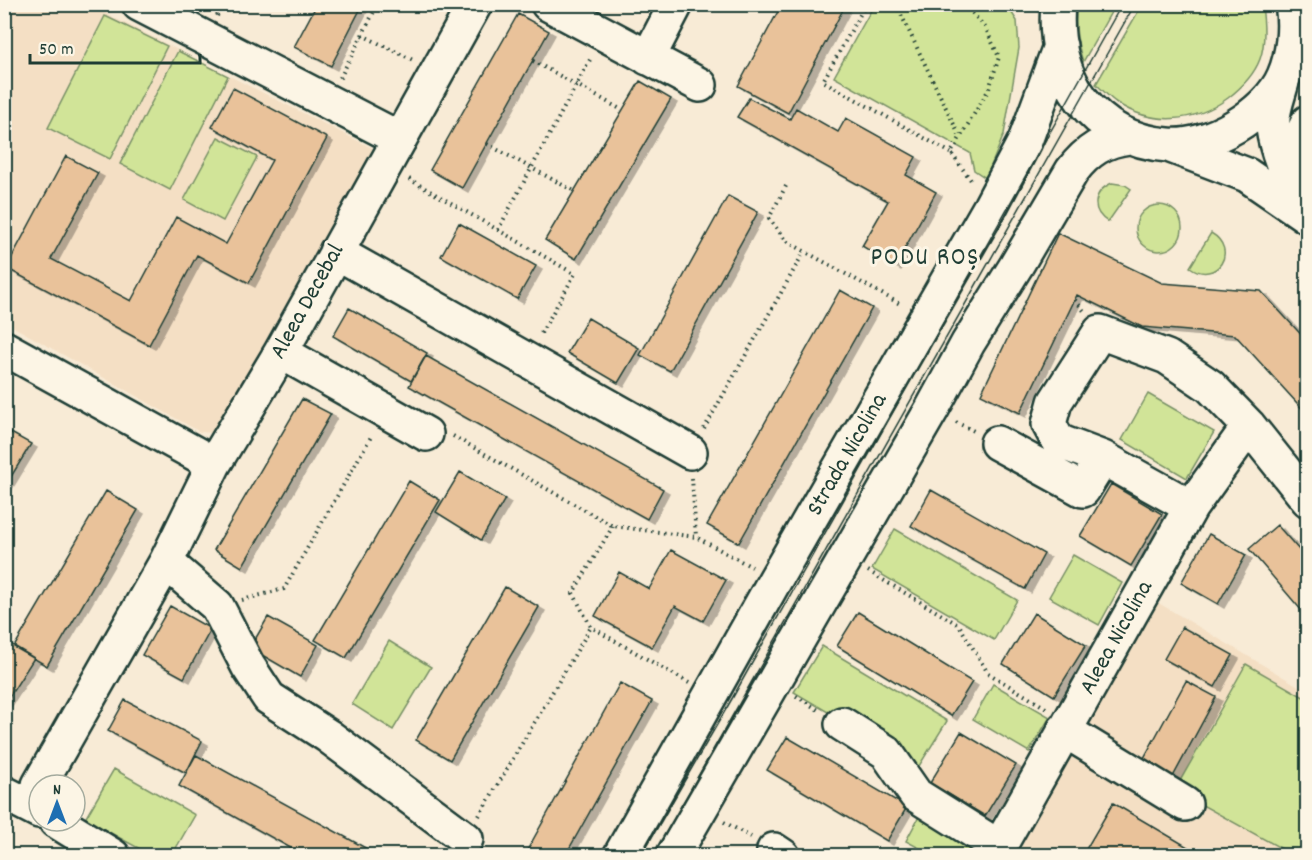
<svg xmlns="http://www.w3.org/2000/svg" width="1312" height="860" font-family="Dekko,sans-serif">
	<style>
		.built { fill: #f4dfc4 }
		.green { fill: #d1e498; stroke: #789066; stroke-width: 1.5 }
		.building { fill: #e9c29a; stroke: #1f3d34; stroke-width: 1.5; filter: url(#shadow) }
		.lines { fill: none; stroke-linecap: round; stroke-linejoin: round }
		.minor-casing { stroke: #1f3d34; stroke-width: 38 }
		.major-casing { stroke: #1f3d34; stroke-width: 38 }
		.path { stroke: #1f3d34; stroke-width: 4; stroke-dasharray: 1.5 4.5; stroke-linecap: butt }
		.minor { stroke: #fcf5e5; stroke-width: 33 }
		.major { stroke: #fcf5e5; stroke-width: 33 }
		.tram { stroke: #1f3d34; stroke-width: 1.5 }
		.labels { text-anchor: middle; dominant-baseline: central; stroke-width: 6; stroke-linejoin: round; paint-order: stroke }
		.street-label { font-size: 24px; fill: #1f3d34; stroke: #fcf5e5 }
		.neighbourhood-label { font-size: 26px; letter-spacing: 1.5px; fill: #1f3d34; stroke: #fcf5e5 }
	</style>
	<defs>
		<filter id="shadow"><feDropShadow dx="6" dy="4" stdDeviation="0" flood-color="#0004"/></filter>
	</defs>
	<rect width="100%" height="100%" fill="#f8ebd6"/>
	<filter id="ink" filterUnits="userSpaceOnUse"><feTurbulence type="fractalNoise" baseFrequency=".0167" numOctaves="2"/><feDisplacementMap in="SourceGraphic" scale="12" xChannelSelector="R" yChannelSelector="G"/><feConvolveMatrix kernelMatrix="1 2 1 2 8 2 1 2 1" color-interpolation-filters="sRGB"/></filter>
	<g filter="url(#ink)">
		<path class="built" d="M5 5H89L378 151 215 433 200 432 5 322Z
			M1145 595 1307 691V855L993 856Z"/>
		<path class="green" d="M874 5H1007L1017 21 1019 48 1004 134 986 178 974 170 970 153 834 77Z
			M1077 5H1115L1083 62C1077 42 1074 25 1077 5Z
			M1142 5H1262C1264 22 1266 42 1260 59 1254 75 1241 88 1228 98 1194 123 1153 126 1117 103 1109 98 1103 90 1096 84Z
			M105 16 167 46 110 159 48 128Z
			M178 51 228 76 170 190 120 164Z
			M218 137 257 157 223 221 184 200Z
			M1112 183 1125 185 1131 189 1108 222C1090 211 1093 191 1112 183Z
			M1136 228a23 23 0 1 1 46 0a23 23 0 1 1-46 0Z
			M1211 233C1240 250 1216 286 1190 267Z
			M1148 394 1214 432 1187 478 1122 440Z
			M895 529 1017 600 994 640 872 569Z
			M1073 555 1122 583 1099 625 1049 597Z
			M389 641 431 667 393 730 352 704Z
			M822 646 947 721 919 766 794 692Z
			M1246 664 1307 699 1308 845 1302 855H1293L1175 790Z
			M993 684 1050 717 1029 752 973 719Z
			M114 769 195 815 172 855H151L85 819Z
			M923 809 976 838 967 855H932L906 841Z"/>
		<path class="building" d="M317 4H363L331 66 294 47Z
			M782 4H846L788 113 738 86Z
			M518 14 549 31 462 188 430 170Z
			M640 81 671 99 576 259 545 240Z
			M233 88 327 138 249 283 197 255 149 345 6 268 66 156 98 173 51 259 131 301 176 217 226 244 272 160 212 127Z
			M749 98 790 119 796 108 838 132 846 118 916 157 906 175 936 192 895 266 862 246 888 201 737 117Z
			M728 196 758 212 670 371 640 355Z
			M459 223 536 266 517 299 441 256Z
			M1058 233 1162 283 1261 291 1308 342V415L1235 335 1142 327 1077 295 1020 413 981 394Z
			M840 290 872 308 739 543 707 525Z
			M349 308 427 353 411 381 333 336Z
			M588 318 639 348 618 383 567 353Z
			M426 356 663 489 647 519 409 386Z
			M302 399 331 414 242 567 214 550Z
			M4 429 31 444 4 488Z
			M460 472 505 499 481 540 436 512Z
			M409 481 440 500 346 658 315 640Z
			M1111 484 1162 514 1131 566 1080 536Z
			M931 490 1044 554 1025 589 911 526Z
			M106 491 138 510 47 666 14 647Z
			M1277 525 1308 560V618L1249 549Z
			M1209 534 1246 555 1218 604 1181 583Z
			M671 550 726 580 703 621 675 606 652 647 595 616 619 572 649 589Z
			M505 587 539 607 450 760 416 740Z
			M170 606 211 629 184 678 142 655Z
			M858 612 972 682 951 716 837 646Z
			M1034 613 1086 645 1054 696 1003 664Z
			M268 617 318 645 300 677 250 648Z
			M1182 627 1233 655 1215 687 1164 659Z
			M4 640 34 658 4 705Z
			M1186 681 1216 697 1168 786 1138 769Z
			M620 683 652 701 565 856H524Z
			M125 700 202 741 186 773 108 731Z
			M961 732 1016 765 985 816 930 783Z
			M787 737 907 807 887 841 767 770Z
			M196 755 380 856H305L179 786Z
			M1113 803 1203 856H1082Z"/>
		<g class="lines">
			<defs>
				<path id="minor" d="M139 4 400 139
					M548 4 700 85
					M648 58 676 4
					M336 252 690 452
					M4 348 214 464
					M281 352 426 434
					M997 443 1083 490 1103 458
					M1191 507 1103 458 1058 441 1049 424 1055 402 1100 332 1167 357 1210 386 1249 426 1308 500
					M166 562 217 606 248 666 269 698 328 736 466 839
					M842 724 886 752 916 795 999 847
					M1064 730 1185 804
					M39 785 166 562 214 464 281 352 475 4
					M4 793 39 811
					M56 821 113 856
					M774 850 783 856
					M994 856 1191 507 1249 426"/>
				<path id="major" d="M1058 4C1051 77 1092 139 1168 145 1208 149 1268 114 1284 76 1293 55 1296 27 1292 4
					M1282 82C1278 97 1271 113 1273 128 1277 157 1293 187 1304 213
					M1171 146 1247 175 1308 217
					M1300 187 1301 137 1308 122
					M620 856 775 580 990 207 1025 141 1060 46
					M673 856 932 409 968 343 1016 266 1072 171C1087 151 1104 140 1129 137"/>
			</defs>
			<use href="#minor" class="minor-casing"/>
			<use href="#major" class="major-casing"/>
			<path class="path" d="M866 4 823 81 951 153
				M896 4 960 137
				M964 4 985 27 999 57 989 89 951 153 973 183
				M217 16 223 4
				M362 35 413 60
				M533 61 622 110
				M340 78 378 4
				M487 144 574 191
				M409 179 575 274 540 335
				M786 186 769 218 786 241 902 305
				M498 230 592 56
				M1075 300 1085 312
				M956 422 974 431
				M704 429 804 252
				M453 436 613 526 696 537 752 567
				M692 478 696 537
				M613 526 573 593 591 627 689 683
				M868 571 959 625 988 673 1046 708
				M242 600 284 589 372 435
				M796 696 820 711
				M479 816 591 627
				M724 822 751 837"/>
			<use href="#minor" class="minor"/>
			<use href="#major" class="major"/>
			<path class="tram" d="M641 856 733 697 1122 4
				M653 856 1135 4"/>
		</g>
	</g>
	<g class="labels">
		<g class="street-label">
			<text transform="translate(308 302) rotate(-61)">Aleea Decebal</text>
			<text transform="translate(848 455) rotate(-60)">Strada Nicolina</text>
			<text transform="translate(1117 638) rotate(-61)">Aleea Nicolina</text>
		</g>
		<g class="neighbourhood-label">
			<text x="925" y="258">PODU ROȘ</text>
		</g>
	</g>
	<rect width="1312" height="860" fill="none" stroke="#fcf5e5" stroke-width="24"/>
	<rect x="12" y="12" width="1288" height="836" fill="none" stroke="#1f3d34" stroke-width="2" filter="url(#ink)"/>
	<g transform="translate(57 803)"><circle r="28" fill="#fcf5e5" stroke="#a4ab9e" stroke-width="1.5"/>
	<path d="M0-4.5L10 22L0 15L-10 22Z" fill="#1f6fb2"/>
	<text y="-9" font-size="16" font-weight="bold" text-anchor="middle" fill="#1f3d34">N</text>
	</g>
	<path d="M30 54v9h170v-9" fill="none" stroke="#1f3d34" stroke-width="3"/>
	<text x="39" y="54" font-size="18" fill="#1f3d34" stroke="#fcf5e5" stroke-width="4.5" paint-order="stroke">50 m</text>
</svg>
